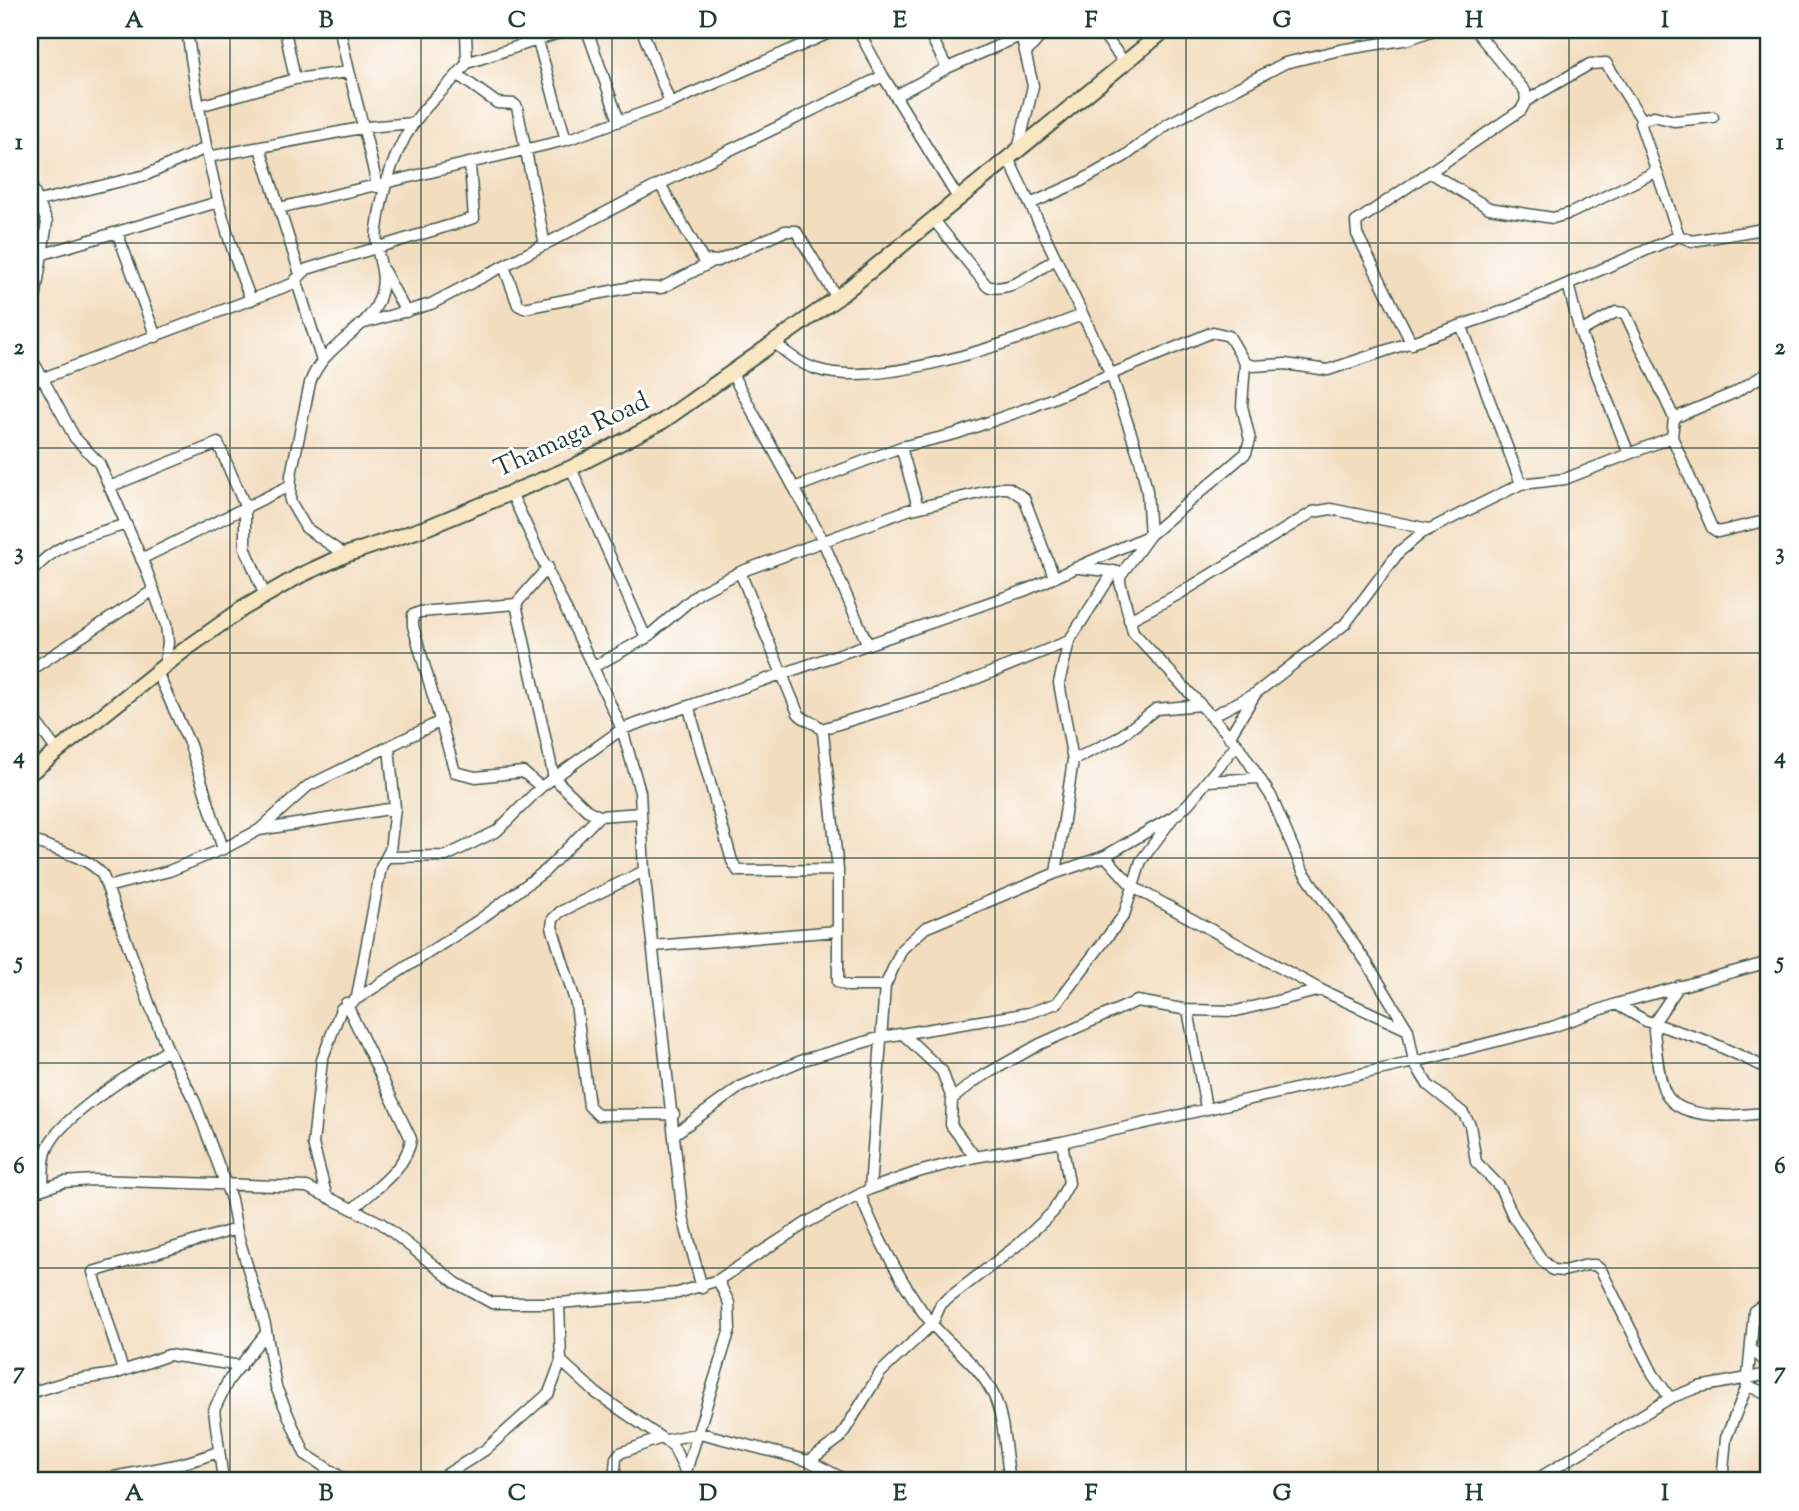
<svg xmlns="http://www.w3.org/2000/svg" width="1799" height="1511" font-family="'Sorts Mill Goudy',serif">
	<style>
		.lines { fill: none; stroke-linecap: round; stroke-linejoin: round }
		.street-casing { stroke: #3f5549; stroke-width: 13 }
		.secondary-casing { stroke: #3f5549; stroke-width: 18 }
		.street { stroke: #fff; stroke-width: 10 }
		.secondary { stroke: #f9e7c3; stroke-width: 14 }
		.grid { fill: none; stroke: #1f3d34; stroke-width: 2; stroke-opacity: 0.55 }
		.labels { text-anchor: middle; dominant-baseline: central; stroke-width: 6; stroke-linejoin: round; paint-order: stroke }
		.street-label { font-size: 26px; fill: #1f3d34; stroke: #fff }
		.neatline { fill: none; stroke: #1f3d34; stroke-width: 2.5 }
		.grid-label { font-size: 23px; text-anchor: middle; font-weight: bold; fill: #1f3d34 }
	</style>
	<rect width="100%" height="100%" fill="#fff"/>
	<filter id="ink" filterUnits="userSpaceOnUse"><feTurbulence type="fractalNoise" baseFrequency=".0143" numOctaves="2"/><feDisplacementMap in="SourceGraphic" scale="14" xChannelSelector="R" yChannelSelector="G"/><feConvolveMatrix kernelMatrix="1 2 1 2 8 2 1 2 1" color-interpolation-filters="sRGB"/></filter>
	<filter id="wash" filterUnits="userSpaceOnUse"><feTurbulence type="fractalNoise" baseFrequency=".00686" numOctaves="4" result="noise"/><feDisplacementMap in="SourceGraphic" scale="28" xChannelSelector="R" yChannelSelector="G"/><feGaussianBlur stdDeviation="1.57" result="paint"/><feColorMatrix in="noise" values="0 0 0 0 0 0 0 0 0 0 0 0 0 0 0 0 0 1.4 0 .05"/><feComposite in="paint" operator="in"/></filter>
	<g filter="url(#wash)">
		<rect width="100%" height="100%" fill="#f3ddbf"/>
	</g>
	<g filter="url(#ink)">
		<g class="lines">
			<defs>
				<path id="street" d="M187 30C200 122 215 213 251 300
					M285 30 295 79
					M340 30C350 83 367 134 377 187
					M587 30 619 121
					M642 30 670 103
					M858 30 883 76 958 198
					M928 30 947 68
					M1100 30 1125 63
					M538 41 566 140
					M1026 53 1046 30
					M467 63 568 30
					M458 75 497 103 514 104 517 107 545 245
					M895 96 947 68 1020 36
					M1526 101 1590 64 1606 63 1642 120 1640 123 1679 236 1692 241 1769 228
					M199 106 295 79 348 72
					M1642 120 1654 116 1674 121 1713 117
					M260 148 300 274
					M1018 150 1033 86 1020 30
					M208 157 366 127 414 123
					M1008 158 1111 374 1140 460 1147 491 1150 535 1120 576V582L1133 632 1237 744 1271 796 1303 871 1367 963 1408 1030 1414 1062 1428 1085 1463 1113 1470 1125 1476 1162 1500 1187 1513 1216 1542 1260 1553 1270 1563 1271 1587 1265H1595L1601 1270 1653 1374 1670 1398
					M1431 173 1489 208 1553 218 1571 213 1655 172
					M30 183 47 222 31 325 32 359 75 438 99 463 146 569 166 625 168 643 164 667
					M660 184 883 76
					M39 201 146 175 206 148
					M1030 204 1079 182 1125 156 1168 124 1285 63 1340 50 1409 39 1434 30
					M279 208 566 140 670 103 836 30
					M933 219 987 286C1010 294 1036 271 1055 259
					M117 232 156 337
					M40 255 218 202
					M504 266 518 305 524 308 632 287 661 288 710 263
					M384 271 406 312
					M296 279 322 361
					M1568 284 1580 332 1629 454
					M361 324 431 304 660 184 703 260 718 261 785 231H796L837 298
					M1462 327 1521 484
					M1580 332 1616 312 1625 313 1674 418
					M775 343C787 354 800 364 816 369 882 390 1018 340 1082 315
					M1412 344 1357 234 1356 222 1521 110 1526 101 1525 91 1475 30
					M1769 372 1734 393 1674 418 1672 437 1712 528 1718 532 1769 520
					M732 374 822 539 867 643
					M30 383 292 284 307 269 474 218 470 165
					M901 447 918 507
					M571 468 646 638
					M109 487 218 443 245 506V547L265 596
					M794 488 901 447 955 434 1034 406 1213 332 1229 336 1245 363 1253 366 1285 364 1328 370 1507 310 1679 236
					M511 493 622 729 640 792 644 871 683 1217 702 1288
					M345 555 306 528 290 501 291 475 310 383C322 346 366 331 378 302 391 270 373 259 377 229 382 189 396 142 423 111 437 94 454 81 467 63L466 30
					M141 559 289 486
					M548 567 516 604 554 778 587 810 599 816 641 813
					M1078 568 1118 572
					M740 572 798 713C805 723 819 721 823 733L838 870V982L848 986H885
					M30 574C55 543 87 536 124 525
					M516 604 420 612 413 615V626L455 772 476 777 523 772 541 787
					M1129 620 1179 594 1313 512 1331 509 1429 529
					M595 666 646 638 699 593 740 572 908 510 1001 488H1009L1024 498 1054 577
					M30 670 154 590
					M157 672 190 745 223 849
					M689 708 732 861 738 871 838 870
					M30 714 58 752
					M1212 716 1256 693 1345 624 1399 552 1422 533 1521 484 1565 479 1672 437
					M822 729 948 690 1069 641
					M1229 737 1256 693
					M1073 760 1118 738 1156 709 1201 705
					M1208 781 1259 778
					M259 830 395 808
					M30 839C51 850 90 856 103 876L149 1003 168 1050 195 1102 231 1199 237 1232 265 1325 276 1387 305 1454 347 1481
					M1105 856 1133 887 1321 990 1408 1030
					M387 857 446 856 497 831 541 787 622 729 1026 590 1150 535 1246 453 1250 440 1242 406 1245 363
					M644 871 560 912 553 919 552 927 576 1004 589 1106 598 1115 674 1114
					M1056 873 1073 760 1059 683 1069 641 1114 571
					M107 887 169 871 223 849 259 830 308 786 441 721
					M654 946 838 931
					M1679 986 1653 1024C1656 1042 1657 1078 1666 1094 1681 1122 1743 1116 1769 1112
					M357 997 381 867 390 850 395 808 389 747
					M346 1003 411 1139C407 1168 375 1189 354 1208
					M1616 1004 1646 1021 1710 1042 1769 1069
					M1188 1010 1206 1108
					M903 1034 942 1071 952 1099 951 1125 975 1157
					M952 1099 976 1080 1040 1044 1137 1001 1188 1010 1236 1011 1321 990
					M676 1133 740 1087 803 1060 882 1037 1029 1013 1057 1003 1124 915 1141 861 1175 815
					M43 1188C44 1173 42 1158 49 1145 63 1116 139 1068 168 1050
					M870 1189 885 986 902 949 925 928 1056 873 1105 856 1176 815 1189 803 1237 744
					M30 1193 64 1182 93 1180 307 1187 381 1223 456 1283 492 1303H559L678 1293 718 1280 806 1223 870 1189 918 1172 975 1157 1062 1142 1414 1062 1552 1027 1616 1004 1769 962
					M326 1194 313 1144 322 1060 341 1009 479 920 545 871 599 816
					M860 1194C874 1233 906 1291 932 1324 953 1349 980 1365 994 1396 1005 1421 1005 1454 1010 1480
					M30 1260V1267
					M1769 1301 1754 1311 1747 1386 1769 1394
					M1751 1349 1769 1365
					M561 1361 596 1393 673 1446 686 1473
					M123 1371 93 1272 236 1229
					M30 1393 69 1381 114 1374 169 1355 241 1366
					M666 1440 700 1433 809 1461 848 1481
					M809 1461 840 1438 880 1373 932 1324 941 1304 1019 1244 1053 1212 1069 1183 1062 1142
					M96 1481C136 1471 179 1468 217 1452
					M223 1481 214 1410 228 1381 266 1333
					M436 1481 485 1450 549 1393 561 1361 559 1303
					M614 1481 616 1458 620 1453 661 1438
					M683 1481 730 1329 729 1303 718 1280
					M1534 1481 1670 1398 1699 1387 1769 1374
					M1722 1481 1726 1438 1747 1386"/>
				<path id="secondary" d="M30 773 183 651 242 609 299 576 345 555 428 527 571 468 663 421 837 298 1165 30"/>
			</defs>
			<use href="#street" class="street-casing"/>
			<use href="#secondary" class="secondary-casing"/>
			<use href="#street" class="street"/>
			<use href="#secondary" class="secondary"/>
		</g>
	</g>
	<path class="grid" d="M230 30V1481M421 30V1481M612 30V1481M804 30V1481M995 30V1481M1186 30V1481M1378 30V1481M1569 30V1481M30 243H1769M30 448H1769M30 653H1769M30 858H1769M30 1063H1769M30 1268H1769"/>
	<g class="labels">
		<g class="street-label">
			<text transform="translate(572 436) rotate(-25)">Thamaga Road</text>
		</g>
	</g>
	<rect width="1799" height="1511" fill="none" stroke="#fff" stroke-width="77"/>
	<rect x="38" y="38" width="1722" height="1434" class="neatline"/>
	<g class="grid-label">
		<text x="134" y="27">A</text>
		<text x="326" y="27">B</text>
		<text x="517" y="27">C</text>
		<text x="708" y="27">D</text>
		<text x="900" y="27">E</text>
		<text x="1091" y="27">F</text>
		<text x="1282" y="27">G</text>
		<text x="1474" y="27">H</text>
		<text x="1665" y="27">I</text>
		<text x="19" y="149">1</text>
		<text x="1780" y="149">1</text>
		<text x="19" y="354">2</text>
		<text x="1780" y="354">2</text>
		<text x="19" y="559">3</text>
		<text x="1780" y="559">3</text>
		<text x="19" y="763">4</text>
		<text x="1780" y="763">4</text>
		<text x="19" y="968">5</text>
		<text x="1780" y="968">5</text>
		<text x="19" y="1173">6</text>
		<text x="1780" y="1173">6</text>
		<text x="19" y="1378">7</text>
		<text x="1780" y="1378">7</text>
		<text x="134" y="1500">A</text>
		<text x="326" y="1500">B</text>
		<text x="517" y="1500">C</text>
		<text x="708" y="1500">D</text>
		<text x="900" y="1500">E</text>
		<text x="1091" y="1500">F</text>
		<text x="1282" y="1500">G</text>
		<text x="1474" y="1500">H</text>
		<text x="1665" y="1500">I</text>
	</g>
</svg>
